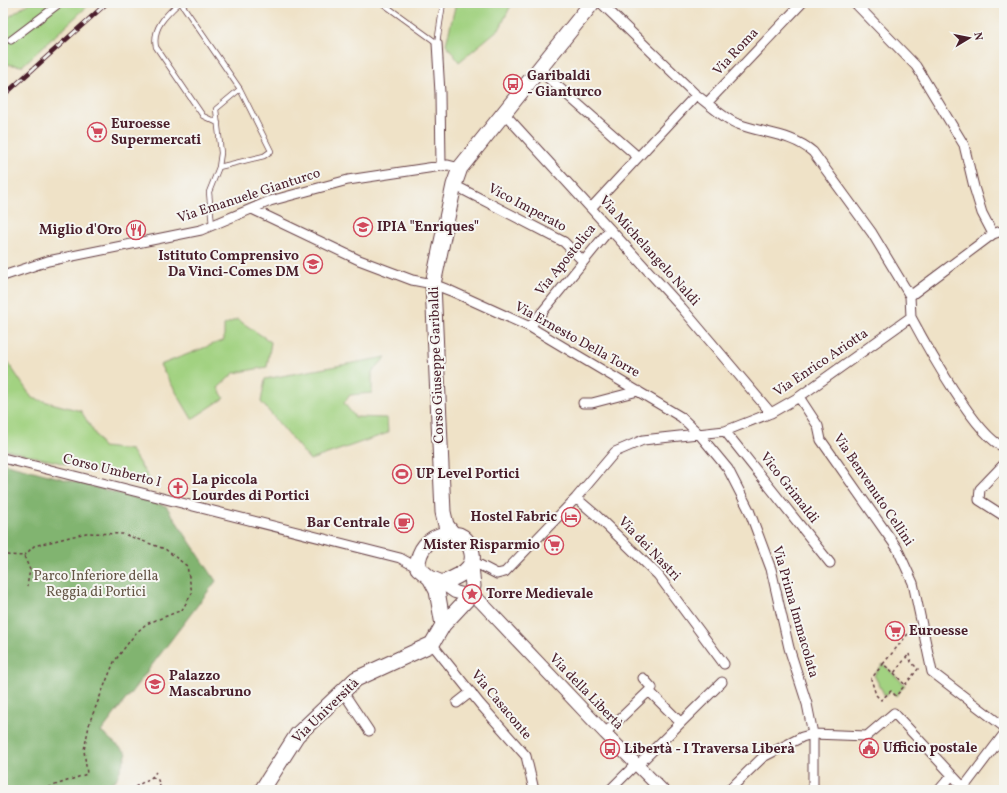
<svg xmlns="http://www.w3.org/2000/svg" width="1007" height="793" font-family="Vollkorn,serif">
	<style>
		.green { fill: #a2d281; stroke: #767856 }
		.forest { fill: #81b46f; stroke: #666a4d }
		.lines { fill: none; stroke-linecap: round; stroke-linejoin: round }
		.service-casing { stroke: #633c42; stroke-width: 6 }
		.pedestrian-casing { stroke: #633c42; stroke-width: 9 }
		.minor-casing { stroke: #633c42; stroke-width: 11 }
		.tertiary-casing { stroke: #633c42; stroke-width: 14 }
		.primary-casing { stroke: #633c42; stroke-width: 17 }
		.path { stroke: #633c42; stroke-width: 1.5; stroke-dasharray: 3 3; stroke-linecap: butt }
		.service { stroke: #fff; stroke-width: 4.5 }
		.pedestrian { stroke: #fff; stroke-width: 7 }
		.minor { stroke: #fff; stroke-width: 9 }
		.tertiary { stroke: #fff; stroke-width: 12 }
		.primary { stroke: #fff; stroke-width: 15 }
		.rail-casing { stroke: #4a1f2b; stroke-width: 4.5 }
		.rail { stroke: #f6f6f2; stroke-width: 3; stroke-dasharray: 9; stroke-linecap: butt }
		.labels { text-anchor: middle; dominant-baseline: central; stroke-width: 4; stroke-linejoin: round; paint-order: stroke }
		.street-label { font-size: 14px; fill: #4a1f2b; stroke: #f6f6f2 }
		.poi-label { font-size: 14px; font-weight: bold; fill: #4a1f2b; stroke: #f6f6f2; text-anchor: start }
		.park-label { font-size: 14px; fill: #645545; stroke: #f6f6f2 }
	</style>
	<rect width="100%" height="100%" fill="#f6f6f2"/>
	<filter id="ink" filterUnits="userSpaceOnUse"><feTurbulence type="fractalNoise" baseFrequency=".025" numOctaves="2"/><feDisplacementMap in="SourceGraphic" scale="8" xChannelSelector="R" yChannelSelector="G"/><feConvolveMatrix kernelMatrix="1 2 1 2 8 2 1 2 1" color-interpolation-filters="sRGB"/></filter>
	<filter id="wash" filterUnits="userSpaceOnUse"><feTurbulence type="fractalNoise" baseFrequency=".012" numOctaves="4" result="noise"/><feDisplacementMap in="SourceGraphic" scale="16" xChannelSelector="R" yChannelSelector="G"/><feGaussianBlur stdDeviation="0.9" result="paint"/><feColorMatrix in="noise" values="0 0 0 0 0 0 0 0 0 0 0 0 0 0 0 0 0 1.4 0 .05"/><feComposite in="paint" operator="in"/></filter>
	<g filter="url(#wash)">
		<rect width="100%" height="100%" fill="#efe2c7"/>
		<path class="green" d="M29 3H91L22 66 4 64 3 21Z
			M458 3H512L500 28 459 62 446 44 455 7Z
			M237 319 271 342 267 367 234 373 218 388 224 398 192 419 160 365 224 340V325Z
			M3 355 32 398 81 411 103 447 131 450 153 485 3 449Z
			M386 357 372 372V393L350 395 344 403 355 417 387 418 388 433 310 460 261 402 265 379Z
			M883 664 905 685 896 696 891 691 885 696 874 675Z"/>
		<path class="forest" d="M3 463 166 506 216 581 101 732 127 753 116 780 96 790H3Z"/>
	</g>
	<g filter="url(#ink)">
		<g class="lines">
			<defs>
				<path id="service" d="M179 3C166 15 152 28 156 47L203 116 218 123
					M181 3 240 89 271 151 264 156 219 167
					M382 3 437 43 443 3
					M212 226 209 192 219 167 221 153 216 109 240 89"/>
				<path id="pedestrian" d="M11 40 60 3"/>
				<path id="minor" d="M855 3 916 66 964 145 974 187 982 213 993 234
					M437 43 440 93 441 166
					M538 69 638 157
					M707 103 802 3
					M503 112 682 308 771 413
					M454 185 564 242 583 261
					M591 208 696 95
					M252 209 359 260 412 280 433 284 451 291 530 327 681 417 699 434 728 469 749 510 771 569 789 648 807 704 813 734V790
					M3 276 48 261 201 230 270 201 348 180 448 165 460 168
					M910 296 993 234 1004 230
					M911 317C926 345 977 438 1004 447
					M530 327 610 229
					M799 397 818 426 821 440 897 548 913 583 932 672 1004 727
					M583 403H592L638 391
					M725 431 830 563
					M3 458 400 558 418 568
					M1004 464 980 489 979 500 1004 516
					M576 498 597 516 658 575 724 664
					M472 561 497 574 505 572 576 498 615 452 643 440 725 431 771 413 799 397 911 317 910 296 872 233 813 152C791 133 764 134 738 124 724 119 708 103 695 94L601 3
					M432 644 480 704 526 756 534 790
					M649 691 680 722
					M343 692 369 731
					M457 703 471 692
					M605 733 652 688 643 678
					M637 766 722 682
					M964 787 1004 734
					M610 790 635 765
					M729 790 763 757 802 737 813 734 867 736 894 713 966 790
					M939 790 952 775"/>
				<path id="tertiary" d="M442 583 455 592 470 596 480 601 605 733 662 790"/>
				<path id="primary" d="M446 534C450 534 455 534 459 535 469 539 477 557 469 567 464 574 450 580 442 583L430 578 418 568C417 550 429 537 446 534Z
					M453 534 446 525 443 512 433 284 454 185 460 168 592 3
					M430 578 437 591 443 625
					M262 790 297 735 356 679 432 644 443 625 470 596 473 586 471 566"/>
			</defs>
			<use href="#service" class="service-casing"/>
			<use href="#pedestrian" class="pedestrian-casing"/>
			<use href="#minor" class="minor-casing"/>
			<use href="#tertiary" class="tertiary-casing"/>
			<use href="#primary" class="primary-casing"/>
			<path class="path" d="M24 556 34 546 86 533 123 534 165 549 187 566 192 593 182 610 146 624 135 634 114 662 90 721 84 750 87 774 41 790
				M3 560 7 555 24 556 30 570 27 586
				M908 634 883 664 894 673 909 654
				M883 664 871 679 876 695 881 700 891 691 896 696 918 669 911 662 909 654
				M894 673 905 685
				M152 777 158 780 161 790
				M130 790 152 777 156 772"/>
			<use href="#service" class="service"/>
			<use href="#pedestrian" class="pedestrian"/>
			<use href="#minor" class="minor"/>
			<use href="#tertiary" class="tertiary"/>
			<use href="#primary" class="primary"/>
			<defs>
				<path id="rail" d="M3 96 107 3"/>
			</defs>
			<use href="#rail" class="rail-casing"/>
			<use href="#rail" class="rail"/>
		</g>
	</g>
	<defs>
		<symbol id="bus-ring" viewBox="-11 -11 22 22"><circle r="9.5" fill="#f6f6f2" stroke="#d1495b" stroke-width="1.5"/><path d="M-5-6H5V4H4V6H2V4H-2V6H-4V4H-5ZM-3.5-4V0h7V-4ZM-3.5 1.2v1.5H-2V1.2ZM2 1.2v1.5H3.5V1.2Z" fill="#d1495b"/></symbol>
		<symbol id="supermarket-ring" viewBox="-11 -11 22 22"><circle r="9.5" fill="#f6f6f2" stroke="#d1495b" stroke-width="1.5"/><path d="M-6-5.5h2.5l.6 2H6L4.5 2H-2.5L-4.4-4H-6ZM-1.5 3.2a1.3 1.3 0 1 0 .1 0ZM3 3.2a1.3 1.3 0 1 0 .1 0Z" fill="#d1495b"/></symbol>
		<symbol id="school-ring" viewBox="-11 -11 22 22"><circle r="9.5" fill="#f6f6f2" stroke="#d1495b" stroke-width="1.5"/><path d="M0-5L7-2L0 1L-7-2ZM-4 1L0 2.5L4 1V4Q0 6-4 4Z" fill="#d1495b"/></symbol>
		<symbol id="restaurant-ring" viewBox="-11 -11 22 22"><circle r="9.5" fill="#f6f6f2" stroke="#d1495b" stroke-width="1.5"/><path d="M-5-6h1v4h1v-4h1v4h1v-4h1v5L-1.5 .5V6h-2V.5L-5-1ZM5-6V6H3V1.5H1.5Q1.5-4 5-6Z" fill="#d1495b"/></symbol>
		<symbol id="stadium-ring" viewBox="-11 -11 22 22"><circle r="9.5" fill="#f6f6f2" stroke="#d1495b" stroke-width="1.5"/><path d="M0-5a6.5 5 0 1 0 0 10a6.5 5 0 1 0 0-10ZM-3.5-1.8h7v3.6h-7Z" fill="#d1495b"/></symbol>
		<symbol id="church-ring" viewBox="-11 -11 22 22"><circle r="9.5" fill="#f6f6f2" stroke="#d1495b" stroke-width="1.5"/><path d="M-1.2-6h2.4v3.5h3.3v2.4h-3.3V6h-2.4V-.1h-3.3v-2.4h3.3Z" fill="#d1495b"/></symbol>
		<symbol id="hotel-ring" viewBox="-11 -11 22 22"><circle r="9.5" fill="#f6f6f2" stroke="#d1495b" stroke-width="1.5"/><path d="M-6-4.5h1.5V1H6V5H4.5V3h-9V5H-6ZM-4 0a1.8 1.8 0 1 1 3.6 0ZM.5 0V-2.5h3Q6-2.5 6 0Z" fill="#d1495b"/></symbol>
		<symbol id="cafe-ring" viewBox="-11 -11 22 22"><circle r="9.5" fill="#f6f6f2" stroke="#d1495b" stroke-width="1.5"/><path d="M-5.5-4.5H6V0H3Q3 3.5 0 3.5H-2.5Q-5.5 3.5-5.5 0ZM3-3.2v2h1.7v-2ZM-6 4.5H4V6H-6Z" fill="#d1495b"/></symbol>
		<symbol id="sight-ring" viewBox="-11 -11 22 22"><circle r="9.5" fill="#f6f6f2" stroke="#d1495b" stroke-width="1.5"/><path d="M0-6L1.8-2.2L6-1.7L2.9 1.2L3.7 5.4L0 3.3L-3.7 5.4L-2.9 1.2L-6-1.7L-1.8-2.2Z" fill="#d1495b"/></symbol>
		<symbol id="university-ring" viewBox="-11 -11 22 22"><circle r="9.5" fill="#f6f6f2" stroke="#d1495b" stroke-width="1.5"/><path d="M0-5L7-2L0 1L-7-2ZM-4 1L0 2.5L4 1V4Q0 6-4 4Z" fill="#d1495b"/></symbol>
		<symbol id="civic-ring" viewBox="-11 -11 22 22"><circle r="9.5" fill="#f6f6f2" stroke="#d1495b" stroke-width="1.5"/><path d="M-.6-6.5H3V-4.5H.6V-3L4-1V1h2V6H-6V1h2V-1L-.6-3ZM-1.2 2.5V6h2.4V2.5Z" fill="#d1495b"/></symbol>
	</defs>
	<g fill-rule="evenodd">
		<use href="#bus-ring" x="502" y="73" width="22" height="22"/>
		<use href="#supermarket-ring" x="86" y="121" width="22" height="22"/>
		<use href="#school-ring" x="352" y="216" width="22" height="22"/>
		<use href="#restaurant-ring" x="125" y="219" width="22" height="22"/>
		<use href="#school-ring" x="302" y="253" width="22" height="22"/>
		<use href="#stadium-ring" x="391" y="463" width="22" height="22"/>
		<use href="#church-ring" x="167" y="477" width="22" height="22"/>
		<use href="#hotel-ring" x="560" y="506" width="22" height="22"/>
		<use href="#cafe-ring" x="393" y="512" width="22" height="22"/>
		<use href="#supermarket-ring" x="543" y="534" width="22" height="22"/>
		<use href="#sight-ring" x="461" y="583" width="22" height="22"/>
		<use href="#supermarket-ring" x="884" y="620" width="22" height="22"/>
		<use href="#university-ring" x="144" y="673" width="22" height="22"/>
		<use href="#civic-ring" x="858" y="737" width="22" height="22"/>
		<use href="#bus-ring" x="599" y="738" width="22" height="22"/>
	</g>
	<g class="labels">
		<g class="street-label">
			<text transform="translate(736 52) rotate(-47)">Via Roma</text>
			<text transform="translate(249 196) rotate(-18)">Via Emanuele Gianturco</text>
			<text transform="translate(527 208) rotate(28)">Vico Imperato</text>
			<text transform="translate(649 251) rotate(48)">Via Michelangelo Naldi</text>
			<text transform="translate(566 260) rotate(-51)">Via Apostolica</text>
			<text transform="translate(577 340) rotate(29)">Via Ernesto Della Torre</text>
			<text transform="translate(821 363) rotate(-34)">Via Enrico Ariotta</text>
			<text transform="translate(437 365) rotate(-92)">Corso Giuseppe Garibaldi</text>
			<text transform="translate(112 471) rotate(14)">Corso Umberto I</text>
			<text transform="translate(789 488) rotate(52)">Vico Grimaldi</text>
			<text transform="translate(873 490) rotate(56)">Via Benvenuto Cellini</text>
			<text transform="translate(649 549) rotate(46)">Via dei Nastri</text>
			<text transform="translate(795 612) rotate(74)">Via Prima Immacolata</text>
			<text transform="translate(586 692) rotate(46)">Via della Libertà</text>
			<text transform="translate(501 705) rotate(50)">Via Casaconte</text>
			<text transform="translate(326 711) rotate(-44)">Via Università</text>
		</g>
		<g class="poi-label">
			<text x="527" y="76">Garibaldi<tspan x="527" dy="16">- Gianturco</tspan></text>
			<text x="111" y="124">Euroesse<tspan x="111" dy="16">Supermercati</tspan></text>
			<text x="377" y="227">IPIA "Enriques"</text>
			<text x="122" y="230" text-anchor="end">Miglio d'Oro</text>
			<text x="299" y="256" text-anchor="end">Istituto Comprensivo<tspan x="299" dy="16">Da Vinci-Comes DM</tspan></text>
			<text x="416" y="474">UP Level Portici</text>
			<text x="192" y="480">La piccola<tspan x="192" dy="16">Lourdes di Portici</tspan></text>
			<text x="557" y="517" text-anchor="end">Hostel Fabric</text>
			<text x="390" y="523" text-anchor="end">Bar Centrale</text>
			<text x="540" y="545" text-anchor="end">Mister Risparmio</text>
			<text x="486" y="594">Torre Medievale</text>
			<text x="909" y="631">Euroesse</text>
			<text x="169" y="676">Palazzo<tspan x="169" dy="16">Mascabruno</tspan></text>
			<text x="883" y="748">Ufficio postale</text>
			<text x="624" y="749">Libertà - I Traversa Liberà</text>
		</g>
		<g class="park-label">
			<text x="96" y="576">Parco Inferiore della<tspan x="96" dy="16">Reggia di Portici</tspan></text>
		</g>
	</g>
	<rect width="1007" height="793" fill="none" stroke="#f6f6f2" stroke-width="16"/>
	<g transform="translate(969 38) rotate(80)" stroke="#f6f6f2" stroke-width="3" paint-order="stroke">
	<path d="M0-3L7 15L0 10L-7 15Z" fill="#4a1f2b"/>
	<text y="-6" font-size="11" font-weight="bold" text-anchor="middle" fill="#4a1f2b">N</text>
	</g>
</svg>
